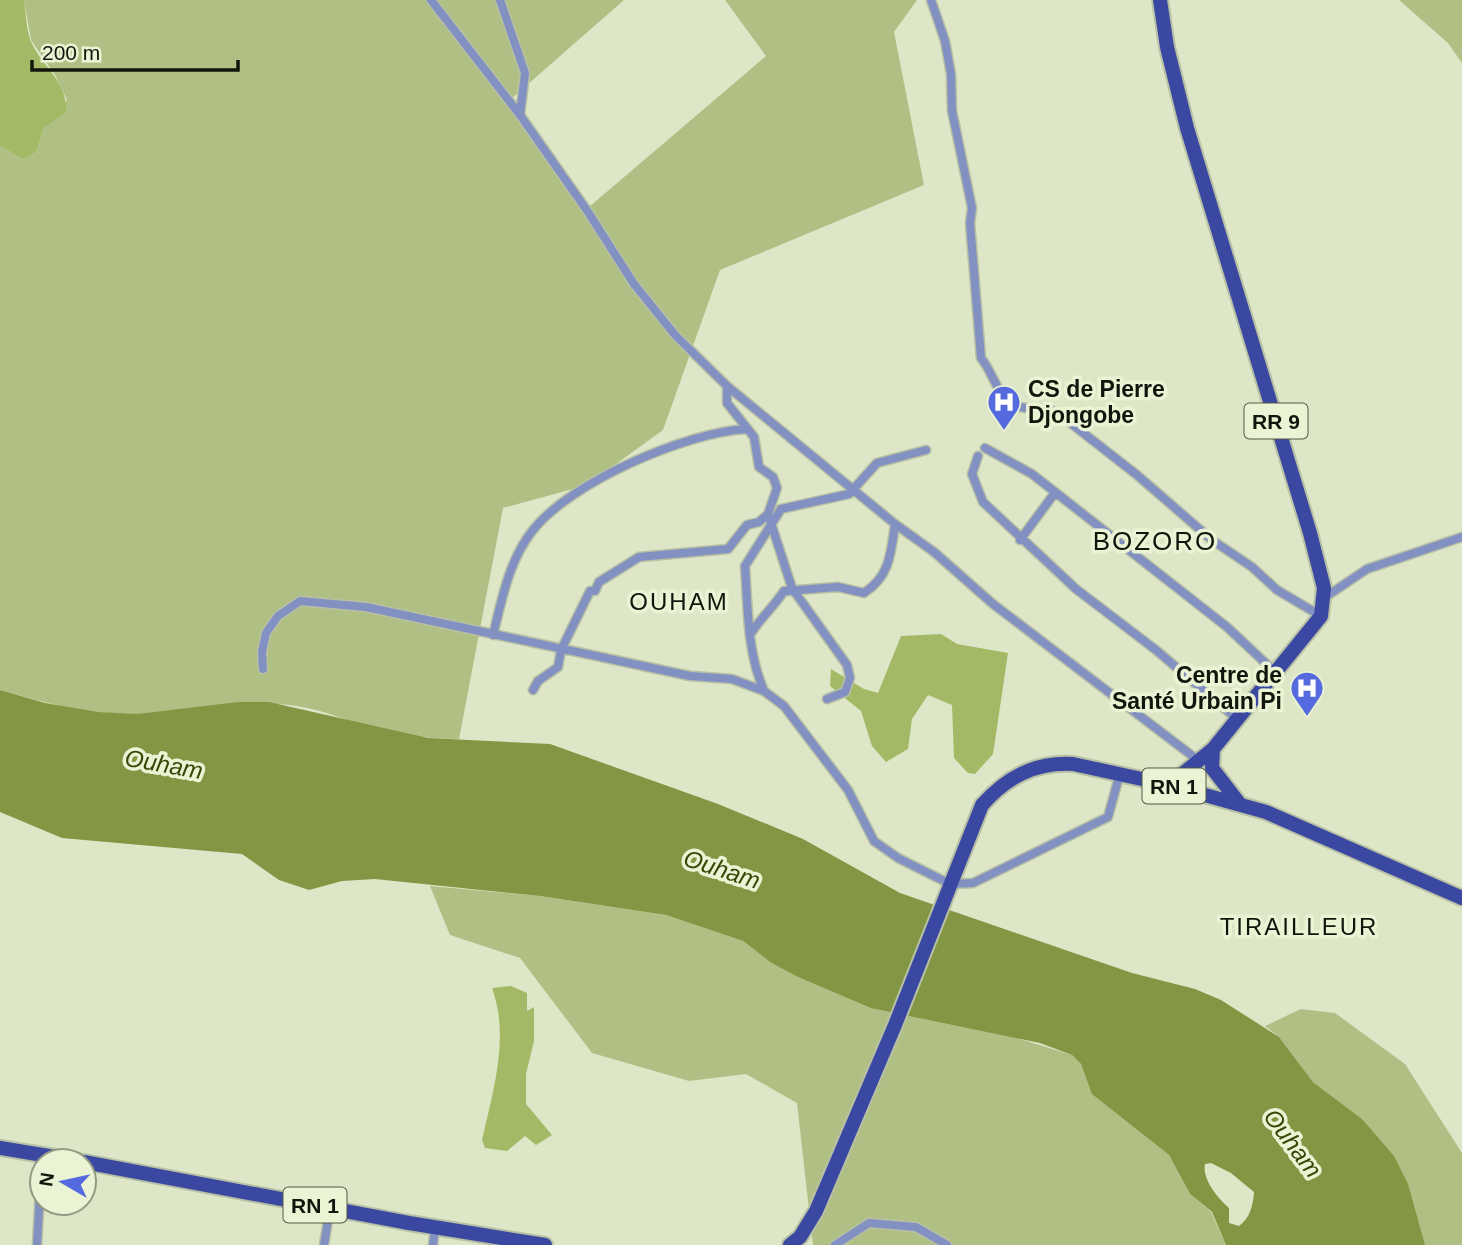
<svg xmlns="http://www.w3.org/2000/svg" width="1462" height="1245" font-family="Arial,sans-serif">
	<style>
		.green { fill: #b0c084 }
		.forest { fill: #a4b966 }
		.water { fill: #839644; fill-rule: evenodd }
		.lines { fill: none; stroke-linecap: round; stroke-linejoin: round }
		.minor-casing { stroke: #b8c0a5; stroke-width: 11 }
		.primary-casing { stroke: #b8c0a5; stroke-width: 18 }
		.minor { stroke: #8290c2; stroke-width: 8 }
		.primary { stroke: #3a48a1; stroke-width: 14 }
		.labels { text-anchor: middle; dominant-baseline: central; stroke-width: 7; stroke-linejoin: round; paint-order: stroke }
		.shield { fill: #eaf3d4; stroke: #535847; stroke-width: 2 }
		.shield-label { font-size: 21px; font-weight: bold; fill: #12150b }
		.poi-label { font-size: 23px; font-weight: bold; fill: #12150b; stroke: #eaf3d4; text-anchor: start }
		.neighbourhood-label { font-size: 24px; letter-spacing: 2px; fill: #12150b; stroke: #eaf3d4 }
		.water-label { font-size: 24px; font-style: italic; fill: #3a4606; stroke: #eaf3d4 }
		.quarter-label { font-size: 26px; letter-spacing: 2px; fill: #12150b; stroke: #eaf3d4 }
	</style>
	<rect width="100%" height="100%" fill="#dde6c7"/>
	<path class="green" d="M24 0H624L511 99 589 207 766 56 725 0H917L894 32 924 185 720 270 663 430 587 485 503 508 459 739C432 739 406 736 379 730 352 723 325 710 297 706 237 697 193 712 137 714 90 715 44 703 0 690V146L24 160 36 152 44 128 67 100 55 75 31 40Z
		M1399 0H1462V63L1448 43Z
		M430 886 540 896 666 915 743 941 770 962 1072 1055 1081 1064 1093 1094 1169 1155 1190 1194 1211 1212 1226 1245H813L797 1103 746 1074 689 1081 592 1053 520 958 450 935Z
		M1301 1009 1335 1013 1405 1064 1462 1153V1245H1425L1362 1119 1313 1082 1279 1037 1265 1026Z"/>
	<path class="forest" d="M0 0H24C26 12 26 27 30 39 40 66 68 80 66 112L44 128 36 152 24 160 0 146Z
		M941 634 957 644 1008 653 993 754 975 774 968 773 954 758 952 705 928 695 912 719 908 749 886 762 872 746 861 711 830 686 831 669 864 689 878 693 901 636Z
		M511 986 527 993V1011L534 1007V1041L526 1074V1104L552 1135 536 1145 525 1136 507 1151 485 1148 482 1140C493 1091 510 1037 492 988Z"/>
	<path class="water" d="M0 690 45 703 98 712 137 714 238 702H269L428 738 550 744 718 804 803 839 900 893 1132 973 1195 989 1221 1000 1279 1037 1313 1082 1362 1119 1394 1156 1408 1184 1425 1245H1226L1212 1212 1190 1194 1169 1155 1092 1094 1081 1064 1072 1055 1040 1043 871 1008 796 976 770 962 743 941 666 915 540 896 375 879 342 881 309 890 279 880 242 854 62 838 0 812ZM1211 1163 1231 1173 1254 1192C1253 1206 1250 1218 1239 1226L1229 1223V1208C1218 1198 1202 1180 1205 1164Z"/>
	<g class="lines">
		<defs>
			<path id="minor" d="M431 0 520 115 588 212 634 284 675 335 727 386 895 524 934 552 993 604 1199 761
				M500 0 525 73 520 115
				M931 0 945 41 951 74 952 111 972 208 970 223 981 358C993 372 999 401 1016 406 1031 411 1044 405 1059 414L1137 475 1212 540 1252 567 1277 590 1321 616
				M727 386V403L754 437 759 467 773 477 777 488 768 514 792 588 847 665 850 678 845 692 827 699
				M985 448 1032 474 1227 627 1274 671
				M978 456 972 474 983 502 1076 589 1156 650 1237 719
				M1020 540 1054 494
				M1324 598 1367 569 1462 537
				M493 635C502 599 509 560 533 530 571 482 686 432 747 429
				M750 635C760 618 773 608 784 591L838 587 864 593C890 576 891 553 895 524
				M263 669 262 652 266 633 278 616 300 601 366 607 690 676 732 679 764 691 784 706 848 790 874 841 898 858 950 884 973 883 1108 817 1120 773
				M533 690 538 681 558 667 561 650 590 591H595L599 582 639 557 728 549 747 525 759 522 768 514
				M764 691C747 652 748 608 745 566L781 509 849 494 877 463 926 450
				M37 1245 42 1154
				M324 1245 330 1208
				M433 1245 435 1227
				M835 1245 869 1223 916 1227 947 1245"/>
			<path id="primary" d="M1160 0 1167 47 1187 128 1310 533 1324 588 1321 616 1213 749 1212 768 1239 803
				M1169 785 1213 749
				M0 1148 79 1161
				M84 1162 409 1223 545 1245
				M790 1245 800 1237 816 1211 895 1025 982 805C1007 777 1035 762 1073 764L1169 785 1266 812 1462 898"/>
		</defs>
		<use href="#minor" class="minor-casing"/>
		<use href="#primary" class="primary-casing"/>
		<use href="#minor" class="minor"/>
		<use href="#primary" class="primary"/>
	</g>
	<defs>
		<symbol id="hospital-pin" viewBox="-11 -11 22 30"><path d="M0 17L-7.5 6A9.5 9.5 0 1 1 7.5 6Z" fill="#566ae0" stroke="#eaf3d4"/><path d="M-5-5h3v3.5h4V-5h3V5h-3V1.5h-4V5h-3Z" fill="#fff"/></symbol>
	</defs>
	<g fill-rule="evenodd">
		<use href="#hospital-pin" x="985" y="383" width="38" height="52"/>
		<use href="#hospital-pin" x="1288" y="669" width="38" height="52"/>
	</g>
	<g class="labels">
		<g class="shield">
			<rect x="1244.5" y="403.5" width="63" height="35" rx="5"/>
			<rect x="1142.5" y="768.5" width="63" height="35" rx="5"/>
			<rect x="283.5" y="1187.5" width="63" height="35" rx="5"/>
		</g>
		<g class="shield-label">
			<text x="1276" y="421">RR 9</text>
			<text x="1174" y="786">RN 1</text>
			<text x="315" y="1205">RN 1</text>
		</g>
		<g class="poi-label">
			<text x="1028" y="389">CS de Pierre<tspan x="1028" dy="26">Djongobe</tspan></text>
			<text x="1282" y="675" text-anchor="end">Centre de<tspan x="1282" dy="26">Santé Urbain Pi</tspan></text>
		</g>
		<g class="neighbourhood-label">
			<text x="679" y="601">OUHAM</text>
			<text x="1299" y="926">TIRAILLEUR</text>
		</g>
		<g class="water-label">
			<text transform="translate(164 764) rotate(10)">Ouham</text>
			<text transform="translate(722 869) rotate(18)">Ouham</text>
			<text transform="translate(1293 1143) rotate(53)">Ouham</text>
		</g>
		<g class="quarter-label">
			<text x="1155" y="541">BOZORO</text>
		</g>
	</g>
	<g transform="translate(63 1182) rotate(279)"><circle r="33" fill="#eaf3d4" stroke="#949a84" stroke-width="2"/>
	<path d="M0-5L12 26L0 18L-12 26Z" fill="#566ae0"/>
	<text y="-10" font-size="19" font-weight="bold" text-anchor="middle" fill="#12150b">N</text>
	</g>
	<path d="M32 60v10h206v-10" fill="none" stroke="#12150b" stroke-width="3.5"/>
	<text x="42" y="60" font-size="21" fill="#12150b" stroke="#eaf3d4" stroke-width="5" paint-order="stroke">200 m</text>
</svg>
